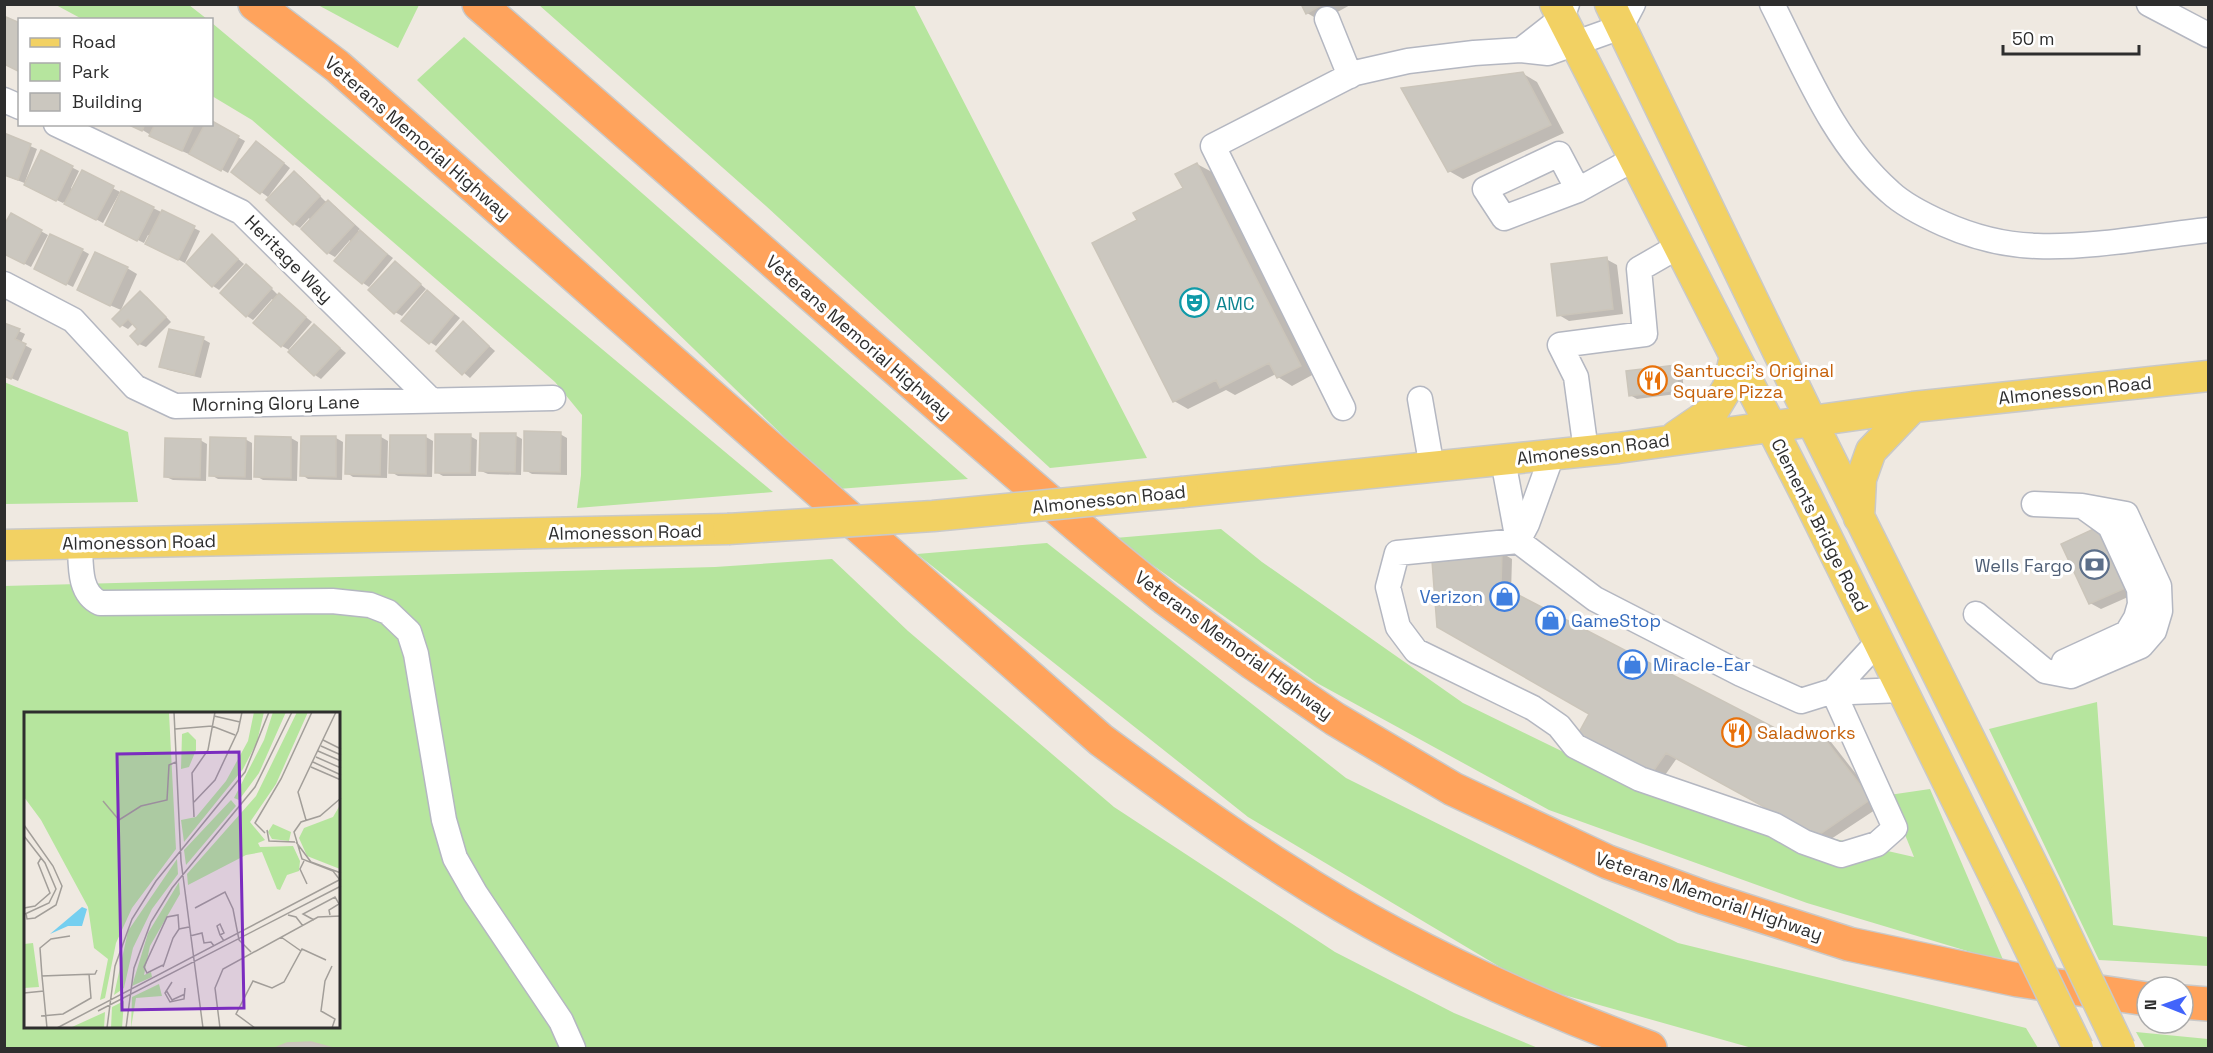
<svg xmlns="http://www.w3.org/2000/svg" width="2213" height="1053" font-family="'Space Grotesk',sans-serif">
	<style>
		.green { fill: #b6e59e; fill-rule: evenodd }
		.shadow { fill: #0003 }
		.building { fill: #cbc7bf; stroke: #cbc5ba; stroke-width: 1.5 }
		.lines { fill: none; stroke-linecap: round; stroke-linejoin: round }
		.minor-casing { stroke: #b4b7c1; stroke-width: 27 }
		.major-casing { stroke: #c9c9c9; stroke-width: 33 }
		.highway-casing { stroke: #c9c9c9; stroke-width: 36 }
		.minor { stroke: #fff; stroke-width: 24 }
		.major { stroke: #f2d163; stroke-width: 30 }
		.highway { stroke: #ffa35c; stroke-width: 33 }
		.major-bridge-casing { stroke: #c9c9c9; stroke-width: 33; stroke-linecap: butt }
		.major-bridge { stroke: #f2d163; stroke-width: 30 }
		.labels { text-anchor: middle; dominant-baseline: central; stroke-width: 6; stroke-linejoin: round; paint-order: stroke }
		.street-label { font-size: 18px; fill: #2e2e2e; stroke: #fff }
		.culture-label { font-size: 18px; fill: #0d838f; stroke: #fff; text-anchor: start }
		.food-label { font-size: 18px; fill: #c56008; stroke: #fff; text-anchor: start }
		.service-label { font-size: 18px; fill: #4e5e75; stroke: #fff; text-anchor: end }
		.shop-label { font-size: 18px; fill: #366cbe; stroke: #fff; text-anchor: start }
		.inset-road { fill: none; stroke: #a29e99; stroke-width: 1.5 }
		.view { fill: #7b2cbf; fill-opacity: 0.15; stroke: #7b2cbf; stroke-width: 3 }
		.inset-edge { fill: none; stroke: #2e2e2e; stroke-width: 3 }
	</style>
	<rect width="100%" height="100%" fill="#efe9e1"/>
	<path class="green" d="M56 5H189L207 19H82Z
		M318 5H419L398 48Z
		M539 5H914L1147 458 1050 468 766 206Z
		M212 23 773 492 577 508 581 475 582 415 555 382 252 120 212 96Z
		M464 37 968 479 838 489 417 80Z
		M4 382 128 432 138 502 5 504Z
		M1221 529 1262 562 1463 703 1660 799 1914 857 1889 795 1930 789 2004 962 1807 903 1549 810 1317 683 1115 538Z
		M1047 543 1346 778 1678 943 2026 1028 2038 1048H1752L1532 986 1248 817 917 554Z
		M832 559 908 631 1114 807 1335 952 1454 1013 1538 1048H5L4 586 715 567ZM26 714H339V1028H26Z
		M2097 702 2113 925 2208 937V966L2099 960 1989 729Z
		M2136 1032 2208 1039V1048H2145Z"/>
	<path class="shadow" d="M1302 4H1352L1321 21 1307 13Z
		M1522 73 1537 82 1564 133 1463 179 1449 171Z
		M212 123 245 141 228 173 194 154 193 156 162 142 136 126 135 128 128 124H212Z
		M4 135 37 149 25 182 27 183 42 152 79 171 71 188 73 190 82 172 120 192 103 223 64 202 63 203 33 189 27 184 4 175Z
		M263 146 290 168 268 197 233 172Z
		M1197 164 1212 172 1314 374 1292 386 1278 377 1276 374 1235 395 1226 390 1188 409 1174 401 1139 221 1185 189Z
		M294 173 301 177 325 201 335 206 360 229 358 231 393 258 369 287 363 283 350 240 335 257 328 253 309 218 300 228 294 224Z
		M153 208 200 231 185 263 154 247 151 236 148 235 144 243 113 228Z
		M11 215 48 235 31 267 4 253Z
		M212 236 244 264 219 290 213 286Z
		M82 250 89 254 73 287 42 272Z
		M1606 259 1617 265 1623 314 1569 321 1559 315Z
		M395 262 426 289 402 316 395 312Z
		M246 266 253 270 277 294 312 322 289 349 291 351 314 326 346 353 321 379 315 375 291 351 282 346 274 301 272 299 253 320 247 316Z
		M127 268 137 274 121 310 89 296Z
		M141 293 147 297 171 322 146 347 139 344V329L134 323 128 329 121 325Z
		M433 296 460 318 436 346 430 342Z
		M463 323 495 351 470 378 438 351Z
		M4 324 25 334 21 343 32 349 18 381 4 375Z
		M203 339 210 343 201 378 168 370 161 366Z
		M1675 366 1682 370 1684 393 1637 399 1630 395Z
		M560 434 567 438V475L532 474 525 470Z
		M515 435 522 439 521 475 488 474 481 471Z
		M470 436 477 440 476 476H443L436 472Z
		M381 437 388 441 387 478 353 477 347 473Z
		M426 437 433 441 432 477 398 476 391 472Z
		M291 438 298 442 297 481 263 480 256 476Z
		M336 438 343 442 342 480 308 479 302 475Z
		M245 439 252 443V480L218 479 211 475Z
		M200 440 207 444 206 481 173 480 166 477Z
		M2063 544 2137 593 2101 609 2090 603Z
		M1502 553 1512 559 1511 593 1798 741 1820 735 1831 742 1881 806 1828 841 1677 758 1663 778 1589 741 1591 713 1433 562Z
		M311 1043 328 1048H279L288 1045Z"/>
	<path class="building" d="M1301 4H1323L1306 14Z
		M6 17 20 23V72L4 64V21Z
		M1523 72 1551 125 1448 172 1401 88Z
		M212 121 239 136 221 171 189 154 205 124H212Z
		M127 124H145L142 131Z
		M155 124H194L182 151 149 136Z
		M4 133 31 144 18 180 4 175Z
		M256 141 284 163 260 194 231 172Z
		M41 150 73 166 56 201 24 185Z
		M1197 163 1301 366 1277 378 1269 363 1220 388 1216 380 1173 402 1092 243 1137 220 1133 213 1183 188 1175 174Z
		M82 170 114 186 96 220 64 204Z
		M294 171 320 196 293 225 266 200Z
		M121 191 154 207 137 241 105 225Z
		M328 200 354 225 327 254 301 229Z
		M162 210 195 226 178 260 145 244Z
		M11 213 42 230 24 264 4 254V225Z
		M360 230 387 254 362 284 334 261Z
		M50 234 83 249 66 285 34 269Z
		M212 234 238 259 212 287 186 263Z
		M95 252 128 267 110 306 77 290Z
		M1607 257 1613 309 1557 316 1551 264Z
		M395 261 421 284 394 314 368 290Z
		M246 264 272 288 246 317 220 293Z
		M427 290 454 314 429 344 401 321Z
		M140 291 166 317 138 345 130 336 137 329 128 319 120 327 112 319Z
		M279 293 306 317 281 347 253 323Z
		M463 321 489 346 462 375 436 351Z
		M4 323 20 329 15 339 26 344 11 379 4 376Z
		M314 324 340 348 314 376 288 352Z
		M169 329 204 337 194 375 159 367Z
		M1676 365 1678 390 1629 396 1626 371Z
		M524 431 561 432 560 472 524 471Z
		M480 433H516L515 472 479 471Z
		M435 434H471L470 473H435Z
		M346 435H381L380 475 345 474Z
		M390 435H426V474L389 473Z
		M255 436 291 437V478L254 477Z
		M301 436H336V477L300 476Z
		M210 437 246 438 245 477 209 476Z
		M165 438 201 439 200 478 164 477Z
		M2098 527 2128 587 2089 604 2061 544Z
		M1502 552 1501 586 1798 740 1821 734 1871 799 1817 836 1666 753 1652 773 1577 736 1589 714 1437 627 1432 561Z
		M311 1042 333 1048H275L287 1043Z"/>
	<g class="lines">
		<defs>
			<path id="minor" d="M1772 4C1805 69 1834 143 1890 192 1905 206 1926 216 1944 224 1973 237 2005 245 2037 246 2094 248 2152 236 2208 230
				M2149 4 2208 35
				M1327 19 1350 76
				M1521 50 1562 18 1567 4
				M4 100 20 107
				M56 124 241 212 431 400
				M1578 190 1559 154 1485 189 1504 218 1578 190 1634 159
				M4 284 73 320 135 387 175 406 553 398
				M1420 399 1432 468
				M1343 408 1213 146 1355 73 1408 61 1474 53 1521 50 1548 53 1621 27 1633 4
				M1586 451 1576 377 1560 345 1645 334 1639 269 1679 246
				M1503 460 1518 541 1595 599 1741 674 1801 701 1833 691 1851 692 1902 690
				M1518 541 1397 553 1388 587 1398 627 1416 651 1533 708 1559 726 1575 746 1640 779 1774 825 1804 842 1841 855 1877 844 1895 828 1833 691
				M1518 541 1527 524 1552 455
				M80 543C81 564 78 593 100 603L332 601 370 605 388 612 409 632 416 654 444 820 455 858 475 893 561 1021 573 1048
				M1976 614 2045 671 2071 676 2141 646 2154 631 2160 611 2159 586 2126 514 2082 506 2034 504
				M2064 662 2127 633 2136 618 2140 604 2139 589 2110 526 2085 508
				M1833 691 1878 642"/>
			<path id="major" d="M1555 4 1808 499 2004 896
				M1610 4 1811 420 2044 888
				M1676 436 1714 410 1728 387 1735 356
				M1183 492 1618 448 1913 407 2208 376
				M1859 518 1861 479 1871 451 1913 407
				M4 545 728 529"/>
			<path id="highway" d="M255 4 337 66 1101 740C1162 785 1223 830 1287 871 1399 944 1526 1002 1650 1048
				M479 4C691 187 898 374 1111 554L1166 599 1253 663 1335 719 1453 789 1608 862 1703 897 1849 944 2018 980 2147 999
				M2183 1002 2208 1004"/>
		</defs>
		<use href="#minor" class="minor-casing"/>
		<use href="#major" class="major-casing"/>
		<use href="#highway" class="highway-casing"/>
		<use href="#minor" class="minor"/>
		<use href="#major" class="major"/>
		<use href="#highway" class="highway"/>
		<defs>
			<path id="major-bridge" d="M728 529 933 516 1183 492
				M2044 888 2120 1048
				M2004 896 2078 1048"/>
		</defs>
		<use href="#major-bridge" class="major-bridge-casing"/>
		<use href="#major-bridge" class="major-bridge"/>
	</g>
	<defs>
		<symbol id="theatre-ring" viewBox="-11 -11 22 22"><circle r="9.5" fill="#fff" stroke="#0f9aa8" stroke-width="1.5"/><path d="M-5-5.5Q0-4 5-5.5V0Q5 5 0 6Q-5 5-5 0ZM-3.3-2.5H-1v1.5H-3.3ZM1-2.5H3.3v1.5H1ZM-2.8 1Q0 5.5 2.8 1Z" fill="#0f9aa8"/></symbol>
		<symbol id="restaurant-ring" viewBox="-11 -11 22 22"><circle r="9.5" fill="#fff" stroke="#e8710a" stroke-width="1.5"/><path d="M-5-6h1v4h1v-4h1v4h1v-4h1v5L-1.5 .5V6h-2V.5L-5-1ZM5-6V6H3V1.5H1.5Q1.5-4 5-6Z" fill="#e8710a"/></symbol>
		<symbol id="bank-ring" viewBox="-11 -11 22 22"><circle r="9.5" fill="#fff" stroke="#5c6f8a" stroke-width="1.5"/><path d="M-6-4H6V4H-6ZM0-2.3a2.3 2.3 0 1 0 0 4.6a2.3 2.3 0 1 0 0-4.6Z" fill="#5c6f8a"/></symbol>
		<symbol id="shop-ring" viewBox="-11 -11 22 22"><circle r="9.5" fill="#fff" stroke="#3f7fe0" stroke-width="1.5"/><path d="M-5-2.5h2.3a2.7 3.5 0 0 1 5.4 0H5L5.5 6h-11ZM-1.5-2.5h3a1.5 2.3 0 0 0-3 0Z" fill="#3f7fe0"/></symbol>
	</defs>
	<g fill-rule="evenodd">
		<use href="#theatre-ring" x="1178" y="286" width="33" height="33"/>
		<use href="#restaurant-ring" x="1636" y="364" width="33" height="33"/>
		<use href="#bank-ring" x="2078" y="548" width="33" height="33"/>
		<use href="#shop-ring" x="1488" y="580" width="33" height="33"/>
		<use href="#shop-ring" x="1534" y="604" width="33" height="33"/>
		<use href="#shop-ring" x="1616" y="648" width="33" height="33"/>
		<use href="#restaurant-ring" x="1720" y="716" width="33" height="33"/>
	</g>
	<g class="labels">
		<g class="street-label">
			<text transform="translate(418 138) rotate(41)">Veterans Memorial Highway</text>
			<text transform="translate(289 259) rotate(45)">Heritage Way</text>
			<text transform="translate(859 337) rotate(41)">Veterans Memorial Highway</text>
			<text transform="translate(2075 390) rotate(-6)">Almonesson Road</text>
			<text transform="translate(276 403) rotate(-1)">Morning Glory Lane</text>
			<text transform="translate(1593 449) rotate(-7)">Almonesson Road</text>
			<text transform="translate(1109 499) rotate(-6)">Almonesson Road</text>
			<text transform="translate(1820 525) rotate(63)">Clements Bridge Road</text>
			<text transform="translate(625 532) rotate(-1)">Almonesson Road</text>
			<text transform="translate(139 542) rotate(-1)">Almonesson Road</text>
			<text transform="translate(1234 645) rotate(36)">Veterans Memorial Highway</text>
			<text transform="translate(1709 896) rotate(19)">Veterans Memorial Highway</text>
		</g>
		<g class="culture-label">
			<text x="1216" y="303">AMC</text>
		</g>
		<g class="food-label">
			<text x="1673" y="370">Santucci's Original<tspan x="1673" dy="21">Square Pizza</tspan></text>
			<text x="1757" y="732">Saladworks</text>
		</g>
		<g class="service-label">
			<text x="2073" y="565">Wells Fargo</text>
		</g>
		<g class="shop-label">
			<text x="1483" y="596" text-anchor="end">Verizon</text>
			<text x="1571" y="620">GameStop</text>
			<text x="1653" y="664">Miracle-Ear</text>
		</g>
	</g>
	<g transform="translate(24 712)">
		<rect width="316" height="316" fill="#efe9e1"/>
		<path d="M0 0 145 1 152 137 108 196 92 231 81 286 76 288 84 247 70 236 64 195 17 108 0 85ZM230 0H240L233 30 219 57 160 130 157 108 172 105 202 69 224 29ZM249 0H262L235 61 215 88 210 86 240 28ZM273 0H284L252 72 226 110 241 128 234 131 236 135 269 134 276 149 275 159 263 163 256 178 253 177 238 140 222 143 164 173 163 162 232 84ZM164 20 172 28V38L165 55 157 57 158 22ZM207 88 212 94 162 153 160 138ZM316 93V157L283 144 275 126 280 116 309 105ZM249 112 267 120 265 129 248 127 244 120ZM153 147 154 162 128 197 109 236 100 276 90 283 104 219ZM155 170 156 182 126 234 120 263 127 260 128 265 108 274 124 221ZM9 231 15 275 0 276V232ZM135 272 138 284 112 286 107 316 108 285ZM100 289 98 316H87L88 295ZM81 300 80 316 48 315Z" fill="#b6e59e"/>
		<path d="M58 195 63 197 58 214H44L26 222Z" fill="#75cff0"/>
		<path class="inset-road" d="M150 0 157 149 179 316M190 4 216 10M151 17 188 14 211 23M299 28 317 37M297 34 317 43M294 39 317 49M292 45 317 56M289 50 317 63M287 55 317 68M79 89 95 108 117 94 143 88 145 53 152 50M170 90 191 68 214 19 218 0M170 105 168 61 184 38 191 0M282 108 274 80 312 0M0 113 29 154 38 174 32 193 11 206 3 207 2 201M243 118 245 129 271 130M241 121 231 111 257 67 288 0M0 124 21 151 32 177 25 191 1 202M272 130 287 150 317 161M280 149 276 157 283 172M316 168 309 159 278 147 270 120 277 110 296 104 317 86M0 196 11 194 26 181 14 151 17 146M171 196 201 180 209 197 215 228 227 240M264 203 272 205 279 214M290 208 279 202 311 185 315 192 305 198 306 203M196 223 200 221 196 212 193 214 196 223 200 229M166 224 178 221 180 231 187 230 190 234M257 225 277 239M139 253 123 261 120 255 143 205 154 203 155 217M139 255 149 226 155 217 165 215M18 264 16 236 27 227 46 224M148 270 141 281 146 290 160 287 161 276M142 278 148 288 161 282M0 281 20 279M74 299 317 174M17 304 39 302 67 286 65 262M23 316 18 264 71 262 73 258M33 316 317 167M83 316 91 254 108 207 132 169 221 60 245 0M102 316 110 256 127 210 148 176 231 75 268 0M196 316 191 276 199 257 294 205 317 204M231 316 212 302 229 269 248 276 260 270 278 237 302 248M308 316 311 307 297 299 301 269 308 254"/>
		<path class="view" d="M215 40 220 296 98 298 93 42Z"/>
		<rect width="316" height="316" class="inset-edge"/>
	</g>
	<rect width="2213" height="1053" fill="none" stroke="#2e2e2e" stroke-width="12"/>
	<rect x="18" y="18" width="195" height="108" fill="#ffffff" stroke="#ababab" stroke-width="1.5"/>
	<rect x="30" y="38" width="30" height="9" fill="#f2d163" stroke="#ababab" stroke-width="1.5"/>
	<text x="72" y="48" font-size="18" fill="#2e2e2e">Road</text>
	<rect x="30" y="63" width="30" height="18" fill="#b6e59e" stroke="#ababab" stroke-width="1.5"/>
	<text x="72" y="78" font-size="18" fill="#2e2e2e">Park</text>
	<rect x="30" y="93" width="30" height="18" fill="#cbc7bf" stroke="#ababab" stroke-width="1.5"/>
	<text x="72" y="108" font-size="18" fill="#2e2e2e">Building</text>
	<g transform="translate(2165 1005) rotate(271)"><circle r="28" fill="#ffffff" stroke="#ababab" stroke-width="1.5"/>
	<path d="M0-4.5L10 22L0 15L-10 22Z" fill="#4264fb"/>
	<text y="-9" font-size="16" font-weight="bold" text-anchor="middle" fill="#2e2e2e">N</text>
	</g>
	<path d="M2003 45v9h136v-9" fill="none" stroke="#2e2e2e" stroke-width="3"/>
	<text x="2012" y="45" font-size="18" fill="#2e2e2e" stroke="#ffffff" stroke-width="4.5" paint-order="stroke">50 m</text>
</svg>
